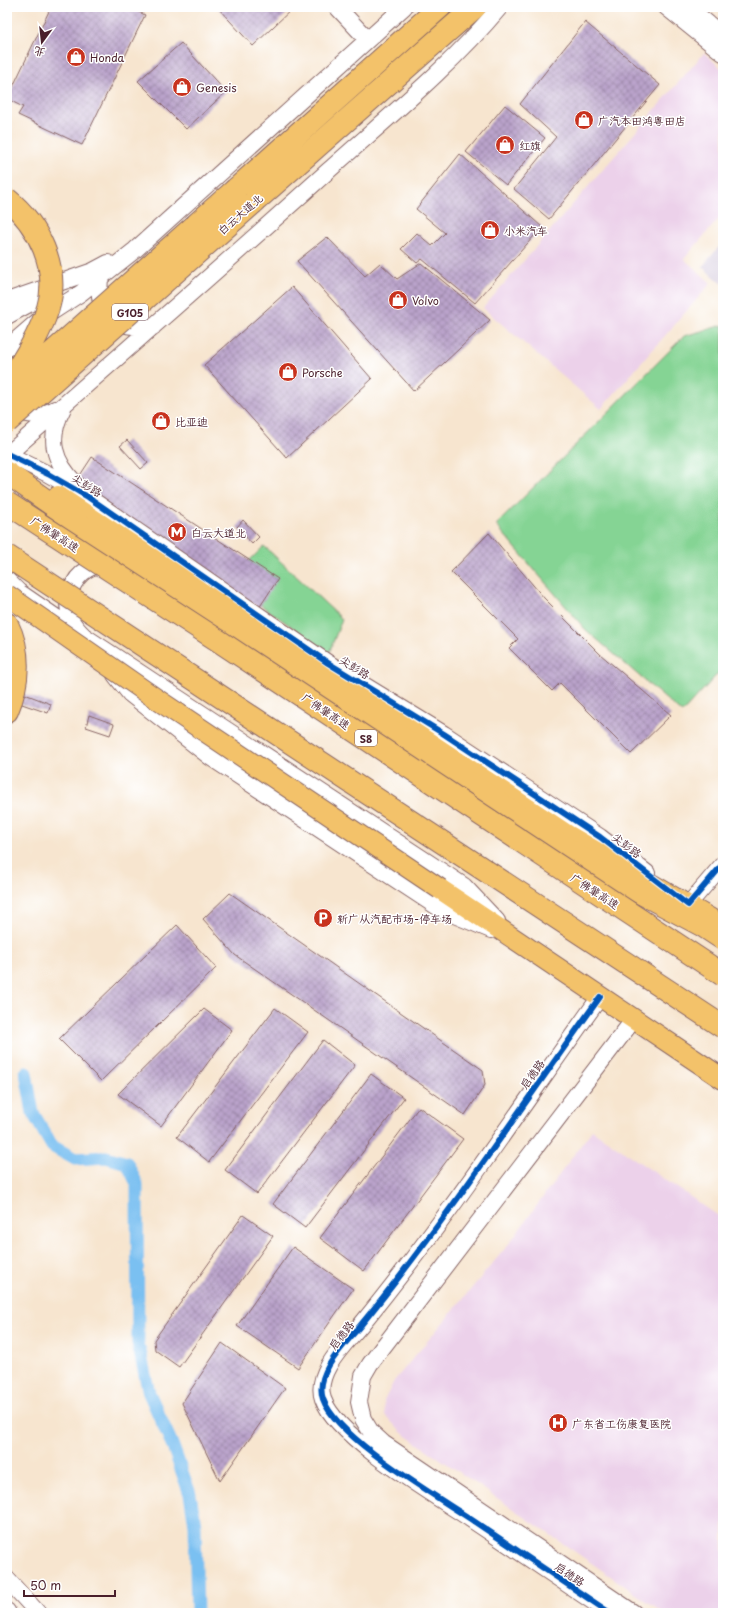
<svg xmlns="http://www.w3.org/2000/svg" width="730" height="1620" font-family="'Playpen Sans','LXGW WenKai TC',sans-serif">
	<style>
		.built { fill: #ecd1ea }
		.industrial { fill: #cbbfd5 }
		.grass { fill: #85d494; stroke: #687a60 }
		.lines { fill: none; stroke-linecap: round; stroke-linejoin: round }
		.canal { stroke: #7ac0f1; stroke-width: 13 }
		.building { fill: url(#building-cross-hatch) }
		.minor-casing { stroke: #876464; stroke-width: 18 }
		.major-casing { stroke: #876464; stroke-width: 22 }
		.highway-casing { stroke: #876464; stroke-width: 24 }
		.minor { stroke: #fff; stroke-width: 16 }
		.major { stroke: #f3c26a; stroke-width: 20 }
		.highway { stroke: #f3c26a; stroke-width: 22 }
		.major-bridge-casing { stroke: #876464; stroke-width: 22; stroke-linecap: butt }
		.highway-bridge-casing { stroke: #876464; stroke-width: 24; stroke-linecap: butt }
		.major-bridge { stroke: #f3c26a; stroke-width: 20 }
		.highway-bridge { stroke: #f3c26a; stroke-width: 22 }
		.cycleway-casing { stroke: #fff; stroke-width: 8 }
		.cycleway { stroke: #0057b8; stroke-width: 6 }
		.labels { text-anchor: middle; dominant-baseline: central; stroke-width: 3; stroke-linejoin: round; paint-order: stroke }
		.shield { fill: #fff; stroke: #80626b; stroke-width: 1 }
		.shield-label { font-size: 10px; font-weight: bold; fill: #4a1f2b }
		.poi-label { font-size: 11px; fill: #4a1f2b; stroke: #fff; text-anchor: start }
		.street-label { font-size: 11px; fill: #4a1f2b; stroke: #fff }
	</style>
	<defs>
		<pattern id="building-cross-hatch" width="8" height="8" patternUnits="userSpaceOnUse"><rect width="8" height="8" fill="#baa3cb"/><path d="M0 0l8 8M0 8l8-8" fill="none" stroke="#9984a5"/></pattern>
	</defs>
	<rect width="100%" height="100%" fill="#fff"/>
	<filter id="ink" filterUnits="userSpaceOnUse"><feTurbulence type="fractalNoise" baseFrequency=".025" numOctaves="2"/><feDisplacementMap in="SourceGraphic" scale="8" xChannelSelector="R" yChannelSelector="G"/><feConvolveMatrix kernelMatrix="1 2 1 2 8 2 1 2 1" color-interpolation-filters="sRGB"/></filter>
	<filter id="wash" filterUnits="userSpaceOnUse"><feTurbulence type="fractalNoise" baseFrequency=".012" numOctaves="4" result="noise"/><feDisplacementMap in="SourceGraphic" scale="16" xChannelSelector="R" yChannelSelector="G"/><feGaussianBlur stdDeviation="0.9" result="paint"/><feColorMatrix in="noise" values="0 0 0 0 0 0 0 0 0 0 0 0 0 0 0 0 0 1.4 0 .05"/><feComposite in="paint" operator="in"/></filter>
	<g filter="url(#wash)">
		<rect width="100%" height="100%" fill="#f7e5cf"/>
		<path class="built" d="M704 53 723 70V214L684 259 711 283 601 409 483 308Z
			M592 1130 723 1219V1613H664L401 1432 385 1415 384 1401 394 1381 508 1245Z"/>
		<path class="industrial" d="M723 242V284L702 267Z"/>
		<path class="grass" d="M723 325V668L682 713 585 629 496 525 684 336Z
			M264 546 342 619 329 653 228 582Z"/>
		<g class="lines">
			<path class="canal" d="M26 1073 33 1113 52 1146 75 1159 106 1157 127 1163 137 1184 138 1343 149 1393 172 1444 190 1494 195 1525 197 1613"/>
		</g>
		<g id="blocks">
			<path class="building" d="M51 7H129L145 15 82 145 18 115 23 107 7 99Z
				M217 7H294L253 46Z
				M585 22 660 85 549 219 514 189 556 137 520 104Z
				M181 43 226 92 186 129 138 81Z
				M505 105 545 138 506 185 466 152Z
				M460 154 542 227 475 303 422 259 417 263 401 249 417 233 432 246 445 233 416 209Z
				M327 237 365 276 380 263 397 279 421 263 490 320 414 391 297 261Z
				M292 287 372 379 287 458 204 365Z
				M127 440 148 463 141 469 120 446Z
				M92 457 278 579 259 608 73 486Z
				M243 520 259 537 252 544 237 527Z
				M489 533 544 598 600 654 671 715 631 754 560 683 552 691 509 648 518 639 451 572Z
				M22 693 51 704 48 713 19 703Z
				M89 715 114 724 110 735 86 727Z
				M230 893 483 1070 485 1085 465 1115 235 955 203 919Z
				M177 925 216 968 101 1081 59 1039Z
				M275 1008 308 1032 209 1162 177 1137Z
				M204 1009 232 1030 161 1126 118 1094Z
				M323 1040 355 1065 257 1194 225 1170Z
				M371 1074 404 1098 305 1228 273 1204Z
				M419 1107 463 1139 364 1271 320 1238Z
				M243 1215 273 1236 179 1367 155 1350 154 1340Z
				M293 1247 353 1289 298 1368 237 1326Z
				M222 1343 285 1388 220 1481 182 1403Z"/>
		</g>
	</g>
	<g filter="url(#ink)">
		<use href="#blocks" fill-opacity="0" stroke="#876464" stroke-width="1"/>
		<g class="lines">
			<defs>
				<path id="minor" d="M337 7 367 39
					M666 7 723 53
					M688 7 723 36
					M100 278C96 321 115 327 153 327
					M7 301 93 271 108 263
					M7 316 38 299
					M7 348 38 321 81 293 135 250 404 7
					M7 405C21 417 40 417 55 409
					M63 408C47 439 53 461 77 485
					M7 454 48 474 88 497 264 619 328 663 444 734 600 837 647 873
					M7 455C114 360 222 267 328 171 387 118 449 68 500 7
					M108 563C102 564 93 566 88 569 71 579 64 602 71 619 73 625 79 631 84 636L464 886 497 921
					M7 580 19 592 76 631
					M115 675 130 694 210 757 442 910 491 930
					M678 897 688 905 723 864
					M600 997C521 1107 446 1221 360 1326 345 1344 314 1373 323 1399 337 1439 438 1497 475 1522 520 1552 565 1583 610 1613
					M634 1019 370 1364 363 1376 359 1402 363 1419 371 1432 383 1443 634 1613
					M7 1579 38 1613
					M7 1611 8 1613"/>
				<path id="major" d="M58 496 569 836 723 926
					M440 889 723 1079"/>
				<path id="highway" d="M236 189 440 7
					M253 203 475 7
					M7 473 128 558 314 679 605 874 707 928
					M7 624C21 652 19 683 7 711
					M694 920 723 939"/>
			</defs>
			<use href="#minor" class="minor-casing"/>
			<use href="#major" class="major-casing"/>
			<use href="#highway" class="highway-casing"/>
			<use href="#minor" class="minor"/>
			<use href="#major" class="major"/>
			<use href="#highway" class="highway"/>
			<defs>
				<path id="major-bridge" d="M7 595 155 698 440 889"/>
				<path id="highway-bridge" d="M7 199C38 224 60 268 48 308 40 334 24 359 9 382
					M7 393 236 189
					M7 422 253 203
					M7 503 216 639 723 975
					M7 556 723 1027"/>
			</defs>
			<use href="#major-bridge" class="major-bridge-casing"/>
			<use href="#highway-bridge" class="highway-bridge-casing"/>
			<use href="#major-bridge" class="major-bridge"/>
			<use href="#highway-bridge" class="highway-bridge"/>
			<defs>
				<path id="cycleway" d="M7 454 48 474 88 497 328 663 444 734 600 837 688 905 723 864
					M600 997C521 1107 446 1221 360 1326 345 1344 314 1373 323 1399 337 1439 438 1497 475 1522 520 1552 565 1583 610 1613"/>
			</defs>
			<use href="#cycleway" class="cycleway-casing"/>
			<use href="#cycleway" class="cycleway"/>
		</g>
	</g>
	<defs>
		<symbol id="shop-disc" viewBox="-11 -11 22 22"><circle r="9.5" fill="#c8321e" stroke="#fff"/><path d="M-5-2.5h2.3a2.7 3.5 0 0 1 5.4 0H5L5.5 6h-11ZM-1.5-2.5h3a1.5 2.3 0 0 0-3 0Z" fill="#fff"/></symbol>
		<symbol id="metro-disc" viewBox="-11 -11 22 22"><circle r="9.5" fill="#c8321e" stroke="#fff"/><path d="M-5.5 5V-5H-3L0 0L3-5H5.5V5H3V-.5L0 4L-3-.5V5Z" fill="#fff"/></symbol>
		<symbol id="parking-disc" viewBox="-11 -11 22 22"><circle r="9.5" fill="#c8321e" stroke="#fff"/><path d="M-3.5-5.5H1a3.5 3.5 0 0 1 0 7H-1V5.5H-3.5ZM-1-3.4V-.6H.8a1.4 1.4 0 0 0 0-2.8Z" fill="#fff"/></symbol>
		<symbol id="hospital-disc" viewBox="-11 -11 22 22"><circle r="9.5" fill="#c8321e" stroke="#fff"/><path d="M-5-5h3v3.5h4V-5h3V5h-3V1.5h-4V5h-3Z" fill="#fff"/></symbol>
	</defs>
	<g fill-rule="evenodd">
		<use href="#shop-disc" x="65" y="46" width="22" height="22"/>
		<use href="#shop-disc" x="171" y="76" width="22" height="22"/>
		<use href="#shop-disc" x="573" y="109" width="22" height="22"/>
		<use href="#shop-disc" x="494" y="134" width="22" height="22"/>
		<use href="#shop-disc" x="479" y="219" width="22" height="22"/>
		<use href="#shop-disc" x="387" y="289" width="22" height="22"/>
		<use href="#shop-disc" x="277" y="361" width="22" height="22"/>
		<use href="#shop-disc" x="150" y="410" width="22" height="22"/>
		<use href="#metro-disc" x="166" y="521" width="22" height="22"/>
		<use href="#parking-disc" x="312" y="907" width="22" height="22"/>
		<use href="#hospital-disc" x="547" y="1412" width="22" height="22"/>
	</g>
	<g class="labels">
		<g class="shield">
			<rect x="112" y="304" width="36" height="16" rx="3"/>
			<rect x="355" y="730" width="22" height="16" rx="3"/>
		</g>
		<g class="shield-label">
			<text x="130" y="312">G105</text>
			<text x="366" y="738">S8</text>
		</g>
		<g class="poi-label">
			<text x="90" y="57">Honda</text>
			<text x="196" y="87">Genesis</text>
			<text x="598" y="120">广汽本田鸿粤田店</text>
			<text x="519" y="145">红旗</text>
			<text x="504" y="230">小米汽车</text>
			<text x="412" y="300">Volvo</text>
			<text x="302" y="372">Porsche</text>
			<text x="175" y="421">比亚迪</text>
			<text x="191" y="532">白云大道北</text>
			<text x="337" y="918">新广从汽配市场-停车场</text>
			<text x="572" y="1423">广东省工伤康复医院</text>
		</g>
		<g class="street-label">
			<text transform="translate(240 214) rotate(-41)">白云大道北</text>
			<text transform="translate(87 485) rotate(31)">尖彭路</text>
			<text transform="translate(55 534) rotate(33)">广佛肇高速</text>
			<text transform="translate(355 667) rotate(32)">尖彭路</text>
			<text transform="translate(326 711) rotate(34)">广佛肇高速</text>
			<text transform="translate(627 845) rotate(37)">尖彭路</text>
			<text transform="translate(595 891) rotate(33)">广佛肇高速</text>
			<text transform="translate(532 1074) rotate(-54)">启德路</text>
			<text transform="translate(341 1335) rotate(-52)">启德路</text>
			<text transform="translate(570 1574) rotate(34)">启德路</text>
		</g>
	</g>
	<rect width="730" height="1620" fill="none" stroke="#fff" stroke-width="24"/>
	<g transform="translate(42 42) rotate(195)" stroke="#ffffff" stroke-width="3" paint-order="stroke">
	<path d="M0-3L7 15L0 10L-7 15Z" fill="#4a1f2b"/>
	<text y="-6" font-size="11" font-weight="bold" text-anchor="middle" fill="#4a1f2b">北</text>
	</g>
	<path d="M24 1590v6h91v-6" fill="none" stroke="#4a1f2b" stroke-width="2"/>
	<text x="30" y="1590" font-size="12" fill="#4a1f2b" stroke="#ffffff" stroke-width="3" paint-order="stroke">50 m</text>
</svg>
